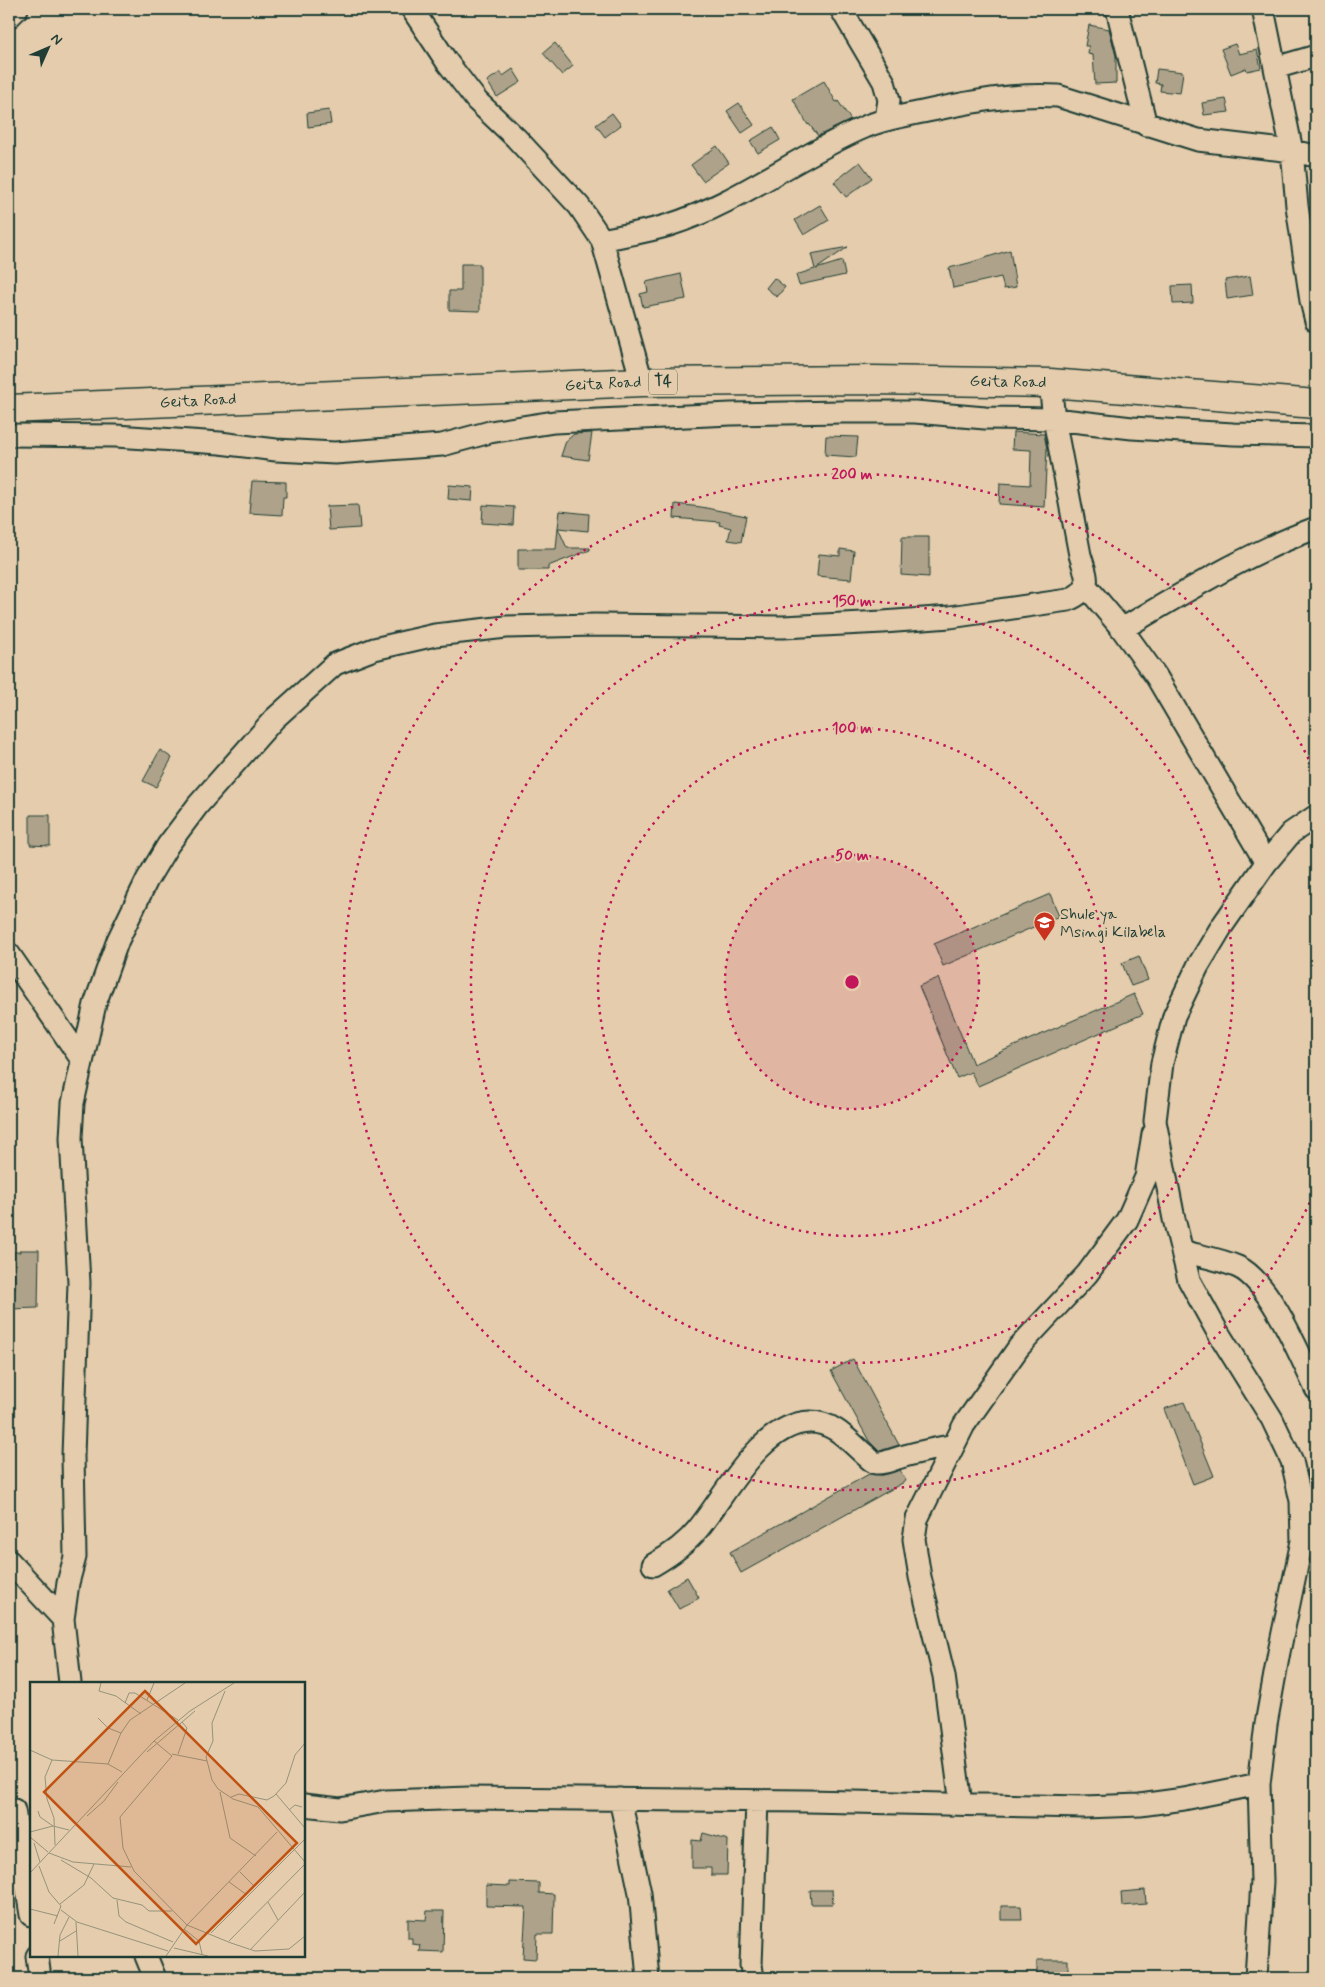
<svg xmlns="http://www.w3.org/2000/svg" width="1325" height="1987" font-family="Mynerve,sans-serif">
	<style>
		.building { fill: #aea38a; stroke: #1f3d34 }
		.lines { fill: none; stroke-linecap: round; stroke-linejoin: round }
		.minor-casing { stroke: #1f3d34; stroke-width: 25 }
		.highway-casing { stroke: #1f3d34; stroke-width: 31 }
		.minor { stroke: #e4ccac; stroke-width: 21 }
		.highway { stroke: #e4ccac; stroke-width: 28 }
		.ring { fill: none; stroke: #c2185b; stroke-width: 2.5; stroke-dasharray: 2.5 5 }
		.labels { text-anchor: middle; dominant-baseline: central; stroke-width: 4; stroke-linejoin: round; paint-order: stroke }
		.shield { fill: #e4ccac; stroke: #5a6858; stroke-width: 1 }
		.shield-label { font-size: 15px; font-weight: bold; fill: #1f3d34 }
		.street-label { font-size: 16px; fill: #1f3d34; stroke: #e4ccac }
		.poi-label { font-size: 16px; fill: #1f3d34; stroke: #e4ccac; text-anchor: start }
		.inset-road { fill: none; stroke: #95937c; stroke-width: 1 }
		.view { fill: #c05314; fill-opacity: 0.15; stroke: #c05314; stroke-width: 2.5 }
		.inset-edge { fill: none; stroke: #1f3d34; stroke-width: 2.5 }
		.centre { fill: #c2185b; stroke: #e4ccac; stroke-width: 2.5 }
		.ring-label { font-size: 15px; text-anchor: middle; font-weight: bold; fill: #c2185b; stroke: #e4ccac; stroke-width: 4; stroke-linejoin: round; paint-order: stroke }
	</style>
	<rect width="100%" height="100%" fill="#e4ccac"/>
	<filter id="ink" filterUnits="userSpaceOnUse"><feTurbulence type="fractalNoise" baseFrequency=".02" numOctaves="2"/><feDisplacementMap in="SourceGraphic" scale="10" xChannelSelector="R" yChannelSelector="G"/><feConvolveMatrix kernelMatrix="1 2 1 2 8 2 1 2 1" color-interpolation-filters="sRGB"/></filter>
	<g filter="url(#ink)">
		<path class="building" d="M1089 25 1109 29 1116 56V83L1095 84 1093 55 1088 54 1089 46H1085Z
			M555 43 573 66 562 75 543 53Z
			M1235 44 1239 54 1257 50 1261 68 1247 71 1246 68 1231 74 1221 49Z
			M513 69 521 82 497 97 487 81 501 72 503 76Z
			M1157 69 1183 72 1180 93 1160 91 1161 84 1155 83Z
			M824 81 836 102 838 101 851 120 818 136 809 124 808 125 793 99Z
			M1226 99 1229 112 1204 115 1202 103Z
			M739 103 754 125 742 133 727 111Z
			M329 110 331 124 308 127 307 113Z
			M612 113 621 125 605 137 596 125Z
			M773 127 780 140 758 153 750 141Z
			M717 146 729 163 703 181 691 165Z
			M860 162 872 178 846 197 834 182Z
			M820 205 829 220 804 235 795 220Z
			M848 247 816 269 842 261 845 275 799 285 796 275 815 269 811 254Z
			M1010 250 1016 287 1004 289 1001 277 953 288 949 268 969 263Z
			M461 264H480V311L449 310V291H461Z
			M681 274 686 299 643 307 640 294 648 292 646 282Z
			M1250 276 1253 295 1227 299 1225 280Z
			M774 278 785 287 777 297 766 288Z
			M1192 285 1193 303 1173 304 1172 286Z
			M1013 432 1044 434 1047 449 1044 507 999 504 1000 483 1030 485 1031 450 1012 449Z
			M592 433 588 460 561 456 566 441 574 434Z
			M826 436 858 437 856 457 825 455Z
			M252 481 286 482V497H283L282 515 249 513Z
			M449 485 473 487 472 501 448 499Z
			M675 504 701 507 746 516 741 542 728 540 731 528 719 525 720 522 674 518Z
			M358 505 360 528 329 530 327 506Z
			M483 505 514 507 513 525 482 523Z
			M560 511 589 514 588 531 558 528Z
			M558 528 567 548H590V550L548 566V570H518V549H556Z
			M902 537H929V577L901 575Z
			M840 549 854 551 851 579 817 576 819 554 840 556Z
			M160 750 172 758 156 787 143 781Z
			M30 815H50V846L30 845Z
			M1050 894 1059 916 943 966 934 944Z
			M1139 956 1148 980 1131 986 1122 963Z
			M938 978 973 1064 1134 994 1143 1014 978 1086 971 1072 957 1078 919 986Z
			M20 1250H39L38 1308 9 1309V1290H15L14 1252H20Z
			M853 1359 899 1445 879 1451 869 1441 831 1371Z
			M1184 1402 1214 1476 1193 1484 1164 1409Z
			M900 1470 906 1481 741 1573 730 1552 869 1474 883 1475Z
			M687 1577 699 1598 679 1609 667 1589Z
			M703 1833 728 1840 727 1875H711V1868H692V1840L701 1841Z
			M510 1882 539 1883V1893L554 1894 553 1934H537L536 1959 523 1958 526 1907 486 1906V1885L510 1886Z
			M810 1890H832L833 1904H811Z
			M1145 1890 1146 1904 1122 1906 1121 1892Z
			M1001 1906H1021L1022 1920H1001Z
			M427 1911H444L443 1952 419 1951 420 1945 412 1944V1938H408V1919L426 1920Z
			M1037 1960H1068V1976H1037Z"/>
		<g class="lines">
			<defs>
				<path id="minor" d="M412 9 447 62 477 101 516 138 579 206 602 240 642 382
					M841 9 884 82 889 100 886 119
					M1117 9 1146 125
					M1263 9 1292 151 1297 206 1311 301 1316 321
					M9 17 17 9
					M1275 68 1316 56
					M602 240C624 235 647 232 669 225 739 203 798 155 865 127 885 118 905 116 927 111 970 102 1014 93 1058 96L1198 140 1292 151 1316 156
					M9 435 116 436 220 443 276 450 335 453 442 445 490 432 554 422 731 414 842 412H915L985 418 1054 419 1132 428 1233 434 1316 436
					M1086 586 1122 629 1156 676 1266 863
					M1122 629C1185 592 1248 553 1316 528
					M9 954 82 1060
					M1182 1251C1200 1256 1220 1259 1238 1267 1270 1281 1301 1358 1316 1389
					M9 1561 63 1619
					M653 1565C669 1556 686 1544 698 1529 726 1495 761 1423 810 1422 834 1422 848 1440 864 1454 868 1457 871 1462 876 1463 884 1464 891 1460 898 1458 916 1452 935 1449 954 1445
					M70 1683 63 1619 68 1583 75 1557 73 1456 79 1283 71 1138 73 1103 95 1004 118 940 147 880 168 845 198 805 274 719 335 664 374 649 435 635 506 627 595 625 783 627 883 622 950 617 1068 600C1094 589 1087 578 1080 555L1054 419 1050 383
					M620 1799 640 1893 648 1978
					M961 1804 944 1676 920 1577 914 1539 917 1519 964 1425 1019 1347 1087 1274 1127 1220 1146 1177 1153 1134
					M304 1805 340 1809 386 1801 469 1798 807 1801 1084 1807 1140 1805 1184 1799 1259 1784
					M14 1810 31 1915
					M37 1956 40 1978
					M146 1956 155 1978
					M753 1978 751 1965 757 1801
					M1256 1978 1262 1881 1259 1784 1266 1724 1279 1652 1302 1541 1301 1501 1292 1461 1272 1419 1216 1329 1189 1280 1174 1219 1155 1121 1162 1063 1174 1016 1198 966 1222 926 1266 863 1291 833 1316 816"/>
				<path id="highway" d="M9 409 642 382 873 380 1050 383 1316 404"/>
			</defs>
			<use href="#minor" class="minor-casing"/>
			<use href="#highway" class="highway-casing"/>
			<use href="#minor" class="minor"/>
			<use href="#highway" class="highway"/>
		</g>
	</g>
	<circle cx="852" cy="982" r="127" fill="#c2185b" fill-opacity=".12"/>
	<g class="ring">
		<circle cx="852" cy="982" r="127"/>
		<circle cx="852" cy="982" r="254"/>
		<circle cx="852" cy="982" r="381"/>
		<path d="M1316 1189A508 508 0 1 1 1316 775"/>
	</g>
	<defs>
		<symbol id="school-pin" viewBox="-11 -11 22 30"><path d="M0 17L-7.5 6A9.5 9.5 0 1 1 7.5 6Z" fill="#c8321e" stroke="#e4ccac"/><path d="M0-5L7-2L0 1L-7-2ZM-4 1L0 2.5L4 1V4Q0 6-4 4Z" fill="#fff"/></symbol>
	</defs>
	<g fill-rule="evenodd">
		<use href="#school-pin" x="1032" y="910" width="25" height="34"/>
	</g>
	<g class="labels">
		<rect class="shield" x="649" y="369.5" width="28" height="25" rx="4"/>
		<g class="shield-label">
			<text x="663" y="382">T4</text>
		</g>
		<g class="street-label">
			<text transform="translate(1008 382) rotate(1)">Geita Road</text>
			<text transform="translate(603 384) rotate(-3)">Geita Road</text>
			<text transform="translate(198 401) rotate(-3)">Geita Road</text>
		</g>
		<g class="poi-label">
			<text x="1060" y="914">Shule ya<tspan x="1060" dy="18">Msingi Kilabela</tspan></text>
		</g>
	</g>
	<g transform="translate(30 1682)">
		<rect width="275" height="275" fill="#e4ccac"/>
		<path class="inset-road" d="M71 1 69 9 86 14 111 32M195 9 182 41 183 59 176 75 182 98 188 107 203 117 228 125 275 180M117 18 124 1M95 21 99 11H105L148 38M68 36 78 46 91 51M124 59 142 74 90 135 93 166 104 189 157 243 201 261 225 269 259 267 275 254M0 68 22 78 78 82 92 90M117 70 165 29M142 72 177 79M148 72 157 46 152 40M22 78 15 95 17 117 24 136 25 163M78 82 91 51 100 38 155 1M190 110 200 156 226 174M246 112 275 146M201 115 209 112 237 118 244 114 256 101 265 73 275 61M259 128 265 123 272 125M8 129 10 135 23 144M57 134 74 119 88 100M0 150 23 144 39 148M0 155 18 170M4 161 10 180M19 171 43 180 101 185M31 178 61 196 83 216 112 223 119 229H142M9 184 19 210 31 224 24 242M210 190 225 205M0 191 124 59 160 29 204 1M199 200 217 213M87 218 89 234 96 240 143 260M238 220 248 238M30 222 54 203 64 182M0 227 28 234M31 228 47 240 138 269M46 240 48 274M154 247 169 259 172 272M181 251 275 157M30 259 46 249M199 259 275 182M144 266 178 274M220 268 275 210M28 274 30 253 39 235M136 274 157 243 247 150"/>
		<path class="view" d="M115 9 267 161 166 262 14 110Z"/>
		<rect width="275" height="275" class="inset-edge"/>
	</g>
	<circle cx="852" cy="982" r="8" class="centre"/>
	<g class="ring-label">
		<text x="852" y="479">200 m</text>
		<text x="852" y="606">150 m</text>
		<text x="852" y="733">100 m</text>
		<text x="852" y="860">50 m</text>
	</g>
	<rect width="1325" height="1987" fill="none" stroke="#e4ccac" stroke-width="30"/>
	<rect x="15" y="15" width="1295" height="1957" fill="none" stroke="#1f3d34" stroke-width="2" filter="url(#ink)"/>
	<g transform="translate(48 48) rotate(45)" stroke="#e4ccac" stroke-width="4" paint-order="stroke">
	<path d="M0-4L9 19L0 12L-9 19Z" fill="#1f3d34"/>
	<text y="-8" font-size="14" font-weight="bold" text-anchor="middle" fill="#1f3d34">N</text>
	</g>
</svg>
